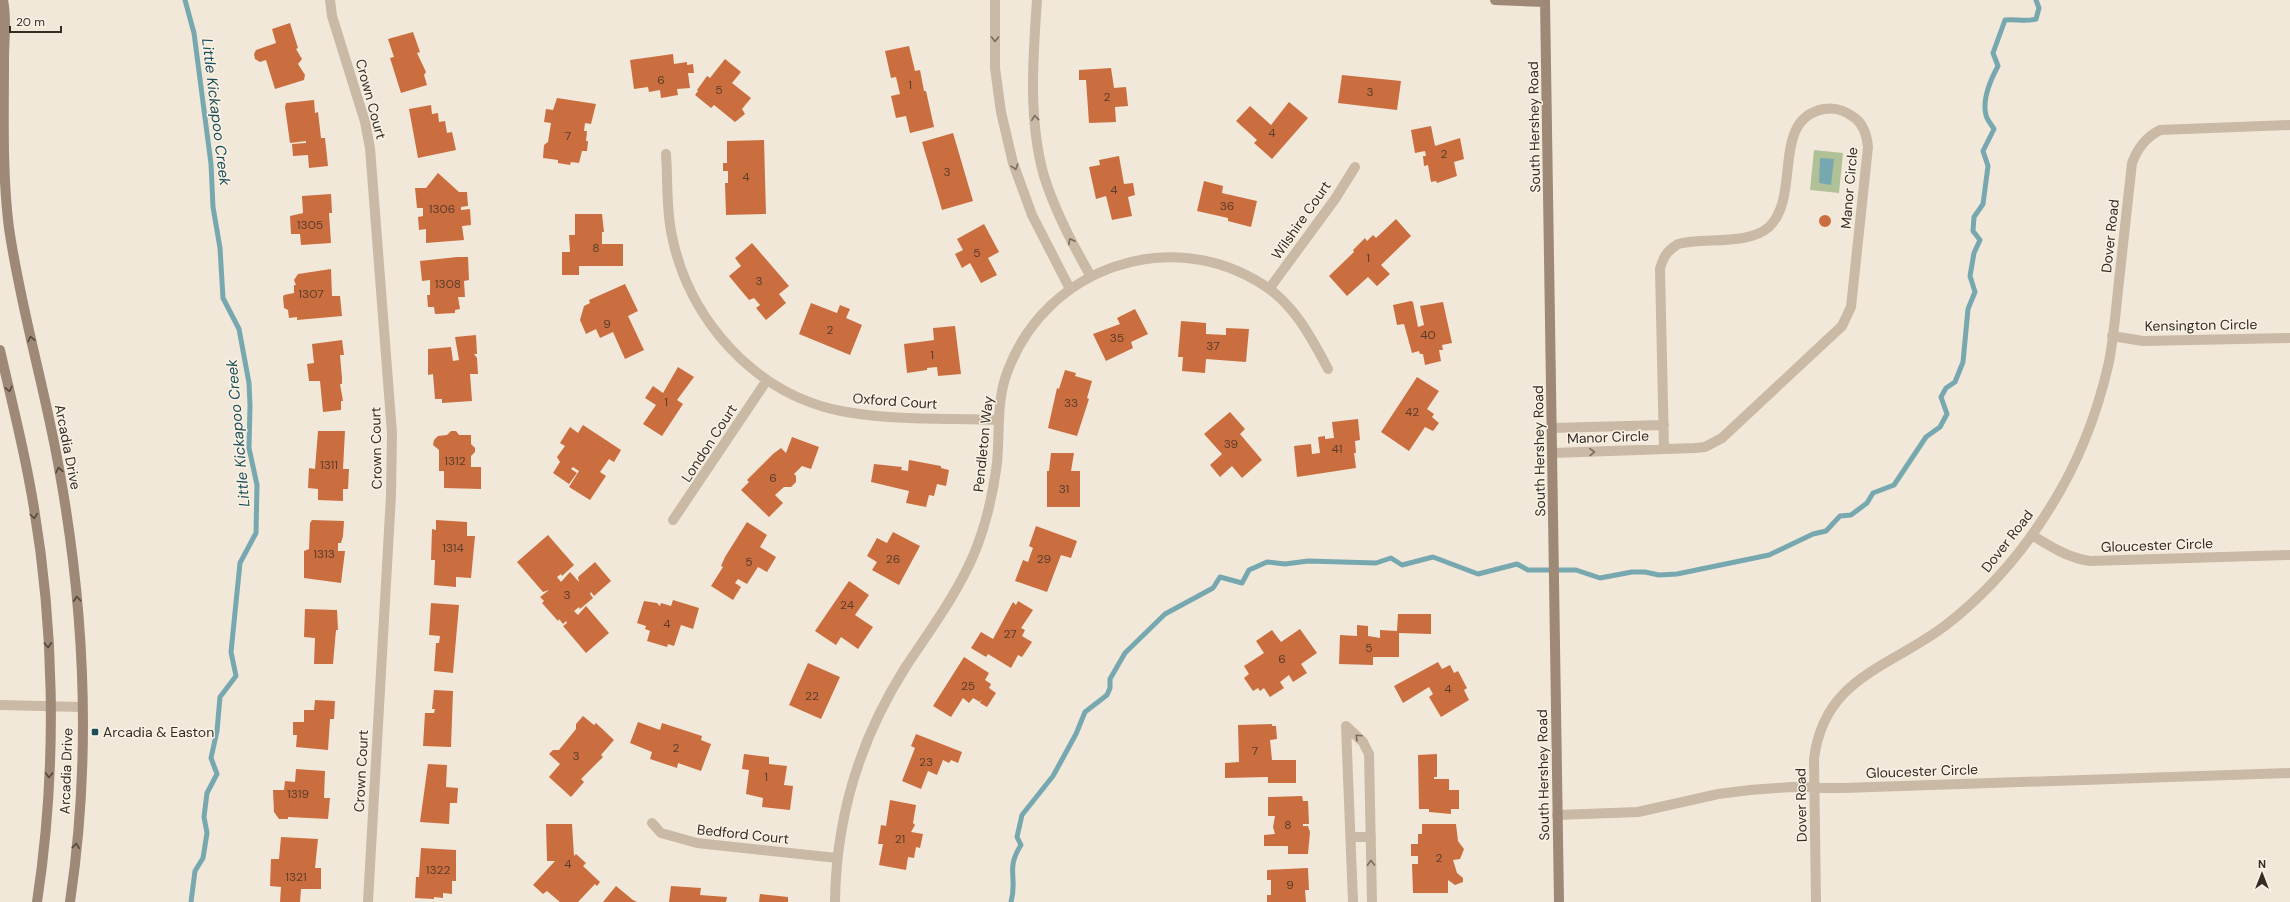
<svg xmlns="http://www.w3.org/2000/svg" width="2290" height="902" font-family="'DM Sans',sans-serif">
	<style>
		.green { fill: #b0c198 }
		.water { fill: #77a8b0 }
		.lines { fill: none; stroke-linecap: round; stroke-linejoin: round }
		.stream { stroke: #77a8b0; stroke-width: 5 }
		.building { fill: #ca6e3f }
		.street { stroke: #cab9a4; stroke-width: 10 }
		.secondary { stroke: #9e8876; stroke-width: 10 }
		.oneway { stroke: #786b5f }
		.oneway2 { stroke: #54483e }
		.poi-dot { fill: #1b4e58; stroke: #faf2e5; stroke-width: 1.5 }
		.labels { text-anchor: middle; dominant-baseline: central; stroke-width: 3; stroke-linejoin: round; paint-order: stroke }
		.number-label { font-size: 12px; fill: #5a3c2c }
		.street-label { font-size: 14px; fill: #352c26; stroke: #faf2e5 }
		.poi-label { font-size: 14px; fill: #352c26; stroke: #faf2e5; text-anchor: start }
		.water-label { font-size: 15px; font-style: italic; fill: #1b4e58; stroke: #faf2e5 }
	</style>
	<rect width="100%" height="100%" fill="#f2e8d9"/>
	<path class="green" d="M1814 150 1843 153 1839 193 1810 190Z"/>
	<path class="water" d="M1820 158 1834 159 1831 185 1819 183Z"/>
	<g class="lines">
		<path class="stream" d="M185 0 194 33 211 164 213 207 220 248 223 298 239 329 249 383 250 405 249 448 257 485 256 533 240 563 231 652 236 676 220 697 217 731 211 758 217 774 207 793 204 817 207 833 203 858 195 871 191 902
			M1011 902C1018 877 1005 870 1021 845L1017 837 1022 815 1053 776 1076 734 1085 712 1107 695 1110 688V679L1125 653 1165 614 1213 588 1220 577 1242 583 1249 570 1267 562 1285 564 1308 561 1376 563 1391 558 1402 565 1433 557 1478 574 1517 564 1528 570H1576L1600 578 1632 572H1645L1659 575 1677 574 1769 555 1813 534 1826 531 1840 516 1851 515 1867 503 1873 493 1894 485 1926 437 1940 427 1947 414 1941 397 1946 388 1955 382 1963 362 1968 309 1975 292 1970 276 1974 253 1980 240 1973 231 1974 217 1983 204 1988 166 1983 151 1994 129C1991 124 1987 120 1986 115 1982 100 1991 79 1998 66L1993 53 2005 20C2017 19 2025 22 2036 19L2039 8 2036 0"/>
	</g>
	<path class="building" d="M290 23 298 48 296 49 302 59 298 64 305 75 304 80 275 89 266 60 260 62 255 59 254 54 256 50 276 43 272 29Z
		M413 32 420 52 417 53 426 72 424 75 427 85 401 93 390 58 394 57 388 39Z
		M909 46 915 71 920 70 924 91H926L934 127 910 133 906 116 896 118 891 96 900 94 896 77 891 78 885 51Z
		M673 54 674 64 687 62V65L693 64 694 73H688L690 88 677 89 678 95 661 98 660 90 649 92 648 87 634 89 630 60Z
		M725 59 741 72 732 83 751 98 742 109 745 114 735 122 714 105 711 108 695 95 698 91 697 90 707 76 710 78Z
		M1111 68 1114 88 1126 87 1128 106 1115 107 1116 122 1089 123 1086 80H1079V70Z
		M1342 75 1401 81 1397 110 1338 103Z
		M557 98 596 104 591 124 585 123 584 131H587L586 141H588L587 151H582L579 163 571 162 570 165 558 163V160L543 158 544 145 548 142 551 123 544 122 546 109 553 110Z
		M314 100 315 113 318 112 321 138H325L328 166 309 168 308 155 293 156 292 144 306 143V141L290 143 285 107 286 103Z
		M1289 102 1308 118 1272 159 1254 143 1257 140 1236 121 1250 106 1271 125Z
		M431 105 432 114 438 113 439 122 445 121 447 133 452 132 456 150 418 158 409 109Z
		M1431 126 1435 146 1460 138 1464 159 1454 162 1457 176 1437 183 1436 181 1431 182 1428 165 1424 166 1423 156H1426L1425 151 1415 153 1411 130Z
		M953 133 973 201 942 210 922 142Z
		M764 140 766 214 726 215 725 183H728V171H723V163H727V141Z
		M1119 156 1124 184 1133 183 1135 195 1128 197 1132 216 1112 220 1106 196 1096 199 1089 167 1100 165 1099 160Z
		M438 173 459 192H467L468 206 461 207V210L470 209 471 225 462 226 464 240 426 243V229L419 230 418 217 423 216V208H417L415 188H426Z
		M1204 181 1223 186 1222 193 1257 201 1251 227 1228 221V218L1197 211Z
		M331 194 332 213H329L331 243 301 245 300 234H291L290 216 303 213 302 196Z
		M575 214H602L604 232H602V244H623V266H579V275H562V252H570L569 235H575Z
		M1819 221a6 6 0 1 1 12 0a6 6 0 1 1-12 0Z
		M1396 219 1411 236 1381 265 1390 274 1377 286 1368 277 1347 296 1329 276 1354 252 1353 250 1365 238 1367 241 1373 235 1376 238Z
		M984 224 999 252 988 258 997 275 981 283 970 263 962 268 955 254 963 250 957 239Z
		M752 243 789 286 779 294 786 303 766 320 756 308 760 305 754 298 749 300 729 276 741 266 735 258Z
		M457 257H468L469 280 464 281 465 297H458L460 309 455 310V313L435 314 434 307H428L427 295H430V280L422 281 420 261Z
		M331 269 332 296H340L342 316 297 320V317L289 318 288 310 284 308 283 297 284 295 294 293V285H296L294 280 298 274Z
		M625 284 638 311 628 316 644 350 625 359 613 332 600 338 596 329 586 334 580 320 584 306 590 303 589 300Z
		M1411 301 1413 302 1418 327 1424 325 1420 306 1443 302 1452 343 1442 345 1443 350H1439L1441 361 1425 365 1423 354H1420L1419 351 1412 353 1404 324 1397 325 1393 305Z
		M811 303 837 313 840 305 850 309 846 318 862 325 850 355 799 334Z
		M1135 309 1148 334 1131 342 1133 348 1106 361 1093 334 1120 324 1117 318Z
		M1181 321 1206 323V334L1226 335V328L1249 329 1246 362 1206 359 1205 373 1182 371 1183 357H1178Z
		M955 326 961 374 938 376 937 367 927 368V370L907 373 904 344 934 340 933 328Z
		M476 335 477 354H474L477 358 478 374H470L472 401 442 403V399H435L433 374 428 375V349L451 347 453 361 459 360 455 337Z
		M342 340 344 355H340L342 378V384H340L343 401H341V410L323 412 320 381H309L307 364 314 363 312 344Z
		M678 367 694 377 677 400 683 404 662 436 643 424 656 405 645 398 653 386 663 393Z
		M1065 370 1076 373 1075 376 1092 381 1087 398 1089 399 1077 436 1048 428 1057 388 1059 389Z
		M1417 377 1439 391 1427 409 1434 414 1432 417 1439 423 1433 431 1425 427 1409 451 1381 432Z
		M1230 412 1245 429 1240 434 1262 460 1242 478 1232 466 1220 477 1210 465 1222 454 1204 434Z
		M1358 419 1360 440 1355 441 1356 453H1354L1356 468 1297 477 1294 446 1311 444 1312 454 1320 453 1318 437 1325 436V439L1334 438 1332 422Z
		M583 425 621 450 614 462 609 459 600 472 606 476 590 500 569 487 579 471 573 467 571 469 577 473 569 484 553 473 560 462 557 457 565 446 560 443 570 427 578 433Z
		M318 431H345L343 469H349L348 489H343V501L318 500V489L308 488 309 468 315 469Z
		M451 431H456L459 435H471V444L475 448V452L471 456V467H481V489L444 488V471H439V450L433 445 434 440 438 436 447 435Z
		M792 437 819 447 811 469 802 466 794 474 796 476V482L791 487H784L775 495 783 503 769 517 741 490 749 482 747 480 773 454 781 448 786 453Z
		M1051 453H1074L1071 471H1080V507H1047V471H1049Z
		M909 460 941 466V468L949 470 946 486 937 484 934 496 929 495 926 507 906 503 909 491 871 482 874 464 902 467 901 470 908 471Z
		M312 520 344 521 343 536 341 543H338V551H345L341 583 304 578V551L309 549 310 523Z
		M436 520 467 522V536H475L471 578 456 577V587L434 585 435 560H431L432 529 436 530Z
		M747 522 767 535 760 547 776 557 767 572 758 567 747 584 738 579 735 583 741 587 733 600 711 586 723 567 721 566 725 557Z
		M1036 526 1077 541 1071 558 1061 555 1047 592 1015 581 1023 560 1028 562 1033 548 1029 546Z
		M893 532 920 546 899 585 872 570 877 562 867 556 877 538 887 543Z
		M548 535 574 565 562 576 561 574 557 577 561 582 570 572 579 582 578 577 595 562 611 581 594 596 591 592 590 594 593 598 580 609 579 607 574 611 578 615 586 606 609 633 586 653 563 626 567 623 566 621 563 624 559 619 558 621 542 603 544 601 540 597 549 590 543 592 517 562Z
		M849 581 869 595 855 615 873 627 858 649 841 637 836 645 815 631Z
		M673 600 699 608 693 629 681 625 674 646 668 644 667 647 647 641 650 631 645 629 646 626 637 623 644 601 657 603 660 606 661 603 671 606Z
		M1018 601 1033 610 1021 628 1025 630 1022 636 1032 642 1022 657 1018 655 1011 668 988 654 986 657 971 648 981 632 993 639 1013 602 1016 605Z
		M431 603 459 605 453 673 434 671 436 643H439L440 636 429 635Z
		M305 609 337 610 338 630H336L333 664H314L315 638 304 637Z
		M1398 614H1431V634L1399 633V657H1373V665L1339 664 1340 635 1357 636V625L1368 626V636L1380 638V630L1397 631Z
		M1300 629 1317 653 1301 664 1307 673 1293 682 1289 675 1280 682 1284 688 1270 697 1264 688 1260 691 1258 688 1253 691 1244 678 1249 674 1244 666 1264 653 1256 641 1272 630 1281 642Z
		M964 657 989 673 985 680 991 684 989 688 996 693 987 707 980 703 982 699 980 702 973 698 969 703 963 698 951 717 933 706Z
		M1438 662 1442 669 1450 665 1454 673 1458 671 1467 688 1464 690 1469 700 1441 717 1429 697 1433 694 1429 687 1403 703 1394 686Z
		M808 663 840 677 821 719 789 705Z
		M434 690 453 691 451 747 423 746 425 713H434L435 709H432Z
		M315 700 335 701 334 719H330L328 750 296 747 297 735H293V722H304V710H314Z
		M583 716 594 725 596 723 614 740 601 755 603 757 581 779 584 782 571 797 549 777 560 764 549 754 553 750H559L576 729V724Z
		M638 722 660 730 662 723 702 736 701 740 711 744 701 771 678 763 677 768 650 759 652 752 630 743Z
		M1272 724V726H1276L1277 739 1270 740 1272 760H1296V783H1268V777L1225 778V763L1239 762 1238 725Z
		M916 734 962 752 958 763 951 760 949 763 943 760 937 775 928 771 921 789 902 781 915 748 911 746Z
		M744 754 769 757V764L787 766 784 785 793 786 790 810 762 807 763 798 746 794 749 770 742 769Z
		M1437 754V777H1434V779H1449V790H1459V809H1451V814L1429 812V809H1419L1418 755Z
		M428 764 447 765 446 787 458 788 457 803H450L449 824 420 822Z
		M296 769 325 771 324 798H330L328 819 288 817V819H279L274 812 273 790H284L285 781 295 782Z
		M1302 796 1303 801H1308L1309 824H1303V826H1308L1310 832 1308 854H1288V846H1264V835L1275 834 1273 827 1275 816H1268V797Z
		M890 800 916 805 913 823 915 825 911 832 923 834 920 848 916 847 914 858 908 857 906 870 879 865 883 844H878L881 825 886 826Z
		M546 824H572L574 856 576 854 586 863 583 866 600 882 597 886 595 884 578 902H560L547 891 543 894 533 885 555 861H547Z
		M1422 824H1456L1458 841 1464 849 1460 859 1453 860 1457 873 1463 878V882L1455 885 1448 880V893H1413L1412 864H1418V856H1411V844H1418V834H1422Z
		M281 837 318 839 315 868H321V889H301L300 902H280L281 887 270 886 271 859H279Z
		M421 848 456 850V881H452V894L443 893V898L434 897V899L415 898 416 877H419Z
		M1308 868 1309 890H1305L1306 902H1267V895H1271V880H1267V870Z
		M616 886 633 900 637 902H603Z
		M671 886 701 888 700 895 727 897 726 902H669Z
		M760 894 788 897V902H759Z"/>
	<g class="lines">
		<path class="street" d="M330 0 332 16 365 122 370 148 392 433 391 495 368 902
			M995 0V68L1001 112 1013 163 1032 215 1070 289
			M1037 0C1033 57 1028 120 1044 176 1055 211 1072 243 1090 275
			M666 154C668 181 666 210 672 236 689 320 755 394 841 411 892 421 947 418 999 420
			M1269 289 1335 199 1355 167
			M2112 336 2143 341 2290 338
			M1552 428 1664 425
			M1553 453 1695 448 1705 447 1722 438 1842 326 1851 307 1868 147C1867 136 1864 125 1855 118 1846 111 1835 107 1824 109 1770 119 1802 195 1769 227 1747 246 1705 237 1678 244 1667 251 1663 257 1660 269L1664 449
			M673 520 767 380
			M2032 535C2050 546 2068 558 2090 561L2290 555
			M0 705 82 707
			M1557 815 1638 812 1718 794 1750 790 1791 787 1843 788 2290 773
			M652 823 661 833 697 843 837 858
			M1351 837H1371
			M835 902C836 818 860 739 905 668 930 630 956 596 974 554 986 525 993 494 997 463 1000 432 996 400 1008 370 1047 268 1169 225 1262 284 1294 304 1311 337 1328 369
			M1353 902 1346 726 1363 742 1369 754 1372 902
			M1816 902 1814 759C1824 677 1890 668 1946 625 1986 594 2021 554 2048 511 2077 466 2097 415 2109 362 2114 336 2116 308 2119 281 2123 242 2128 202 2132 163 2138 148 2145 138 2160 130L2290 125"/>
		<path class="secondary" d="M3 0C7 19 4 40 4 59 4 115 2 173 9 228 21 311 46 392 60 474 85 614 91 761 70 902
			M1495 0 1545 2
			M1545 0 1559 902
			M0 350C10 394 21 437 29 480 55 616 58 765 37 902"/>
	</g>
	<defs><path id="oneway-chevron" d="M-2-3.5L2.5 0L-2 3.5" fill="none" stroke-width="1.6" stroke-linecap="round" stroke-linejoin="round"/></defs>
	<g class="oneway">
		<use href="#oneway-chevron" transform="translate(995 39) rotate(90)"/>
		<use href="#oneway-chevron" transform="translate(1035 118) rotate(-96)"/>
		<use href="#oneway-chevron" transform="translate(1015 167) rotate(72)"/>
		<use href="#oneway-chevron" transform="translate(1071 241) rotate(-117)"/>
		<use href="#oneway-chevron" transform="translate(1592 452) rotate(-2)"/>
		<use href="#oneway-chevron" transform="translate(1358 737) rotate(-137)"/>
		<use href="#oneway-chevron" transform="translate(1371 863) rotate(-91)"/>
	</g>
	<g class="oneway2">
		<use href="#oneway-chevron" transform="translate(31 339) rotate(-103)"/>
		<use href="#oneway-chevron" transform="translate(9 389) rotate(77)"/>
		<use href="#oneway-chevron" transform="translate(59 470) rotate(-101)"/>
		<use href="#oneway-chevron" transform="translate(34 516) rotate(82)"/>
		<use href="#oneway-chevron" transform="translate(77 599) rotate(-95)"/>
		<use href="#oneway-chevron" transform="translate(48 645) rotate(87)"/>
		<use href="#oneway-chevron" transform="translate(49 775) rotate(92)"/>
		<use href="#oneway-chevron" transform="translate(76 846) rotate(-84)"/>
	</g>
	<rect class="poi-dot" x="91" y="728" width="8" height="8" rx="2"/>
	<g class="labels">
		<g class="number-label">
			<text x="661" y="80">6</text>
			<text x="910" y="85">1</text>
			<text x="719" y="90">5</text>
			<text x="1370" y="92">3</text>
			<text x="1107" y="97">2</text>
			<text x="1272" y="133">4</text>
			<text x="568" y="136">7</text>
			<text x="1444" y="154">2</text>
			<text x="947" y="172">3</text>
			<text x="746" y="177">4</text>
			<text x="1114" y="190">4</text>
			<text x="1227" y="206">36</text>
			<text x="442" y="209">1306</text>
			<text x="310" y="225">1305</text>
			<text x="596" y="248">8</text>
			<text x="977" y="253">5</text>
			<text x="1368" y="258">1</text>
			<text x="759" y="281">3</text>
			<text x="448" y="284">1308</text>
			<text x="311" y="294">1307</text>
			<text x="607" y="324">9</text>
			<text x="830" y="330">2</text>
			<text x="1428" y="335">40</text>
			<text x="1117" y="338">35</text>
			<text x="1213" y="346">37</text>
			<text x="932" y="355">1</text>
			<text x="666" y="402">1</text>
			<text x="1071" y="403">33</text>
			<text x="1412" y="412">42</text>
			<text x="1231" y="444">39</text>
			<text x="1337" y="449">41</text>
			<text x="455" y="461">1312</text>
			<text x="329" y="465">1311</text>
			<text x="773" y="478">6</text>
			<text x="1064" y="489">31</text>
			<text x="453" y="548">1314</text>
			<text x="324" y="554">1313</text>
			<text x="893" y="559">26</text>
			<text x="1044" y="559">29</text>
			<text x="749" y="562">5</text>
			<text x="567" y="595">3</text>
			<text x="847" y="605">24</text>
			<text x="667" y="624">4</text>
			<text x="1010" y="634">27</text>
			<text x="1369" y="648">5</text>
			<text x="1282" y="659">6</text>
			<text x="968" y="686">25</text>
			<text x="1448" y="689">4</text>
			<text x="812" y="696">22</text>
			<text x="676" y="748">2</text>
			<text x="1255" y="751">7</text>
			<text x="576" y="756">3</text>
			<text x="926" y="762">23</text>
			<text x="766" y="777">1</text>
			<text x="298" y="794">1319</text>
			<text x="1288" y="825">8</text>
			<text x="900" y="839">21</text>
			<text x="1439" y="858">2</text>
			<text x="568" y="864">4</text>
			<text x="438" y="870">1322</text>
			<text x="296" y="877">1321</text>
			<text x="1290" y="885">9</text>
		</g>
		<g class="street-label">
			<text transform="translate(371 99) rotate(75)">Crown Court</text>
			<text transform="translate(1534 127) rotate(-91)">South Hershey Road</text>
			<text transform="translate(1849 188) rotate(-85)">Manor Circle</text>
			<text transform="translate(1301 220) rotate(-55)">Wilshire Court</text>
			<text transform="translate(2110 236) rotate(-84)">Dover Road</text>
			<text transform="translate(2201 325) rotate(-1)">Kensington Circle</text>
			<text transform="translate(895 401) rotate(4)">Oxford Court</text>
			<text transform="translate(1608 437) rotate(-2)">Manor Circle</text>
			<text transform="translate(709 443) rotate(-57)">London Court</text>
			<text transform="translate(983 444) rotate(-84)">Pendleton Way</text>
			<text transform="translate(68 447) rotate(79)">Arcadia Drive</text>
			<text transform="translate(376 448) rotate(-91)">Crown Court</text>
			<text transform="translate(1539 451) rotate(-91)">South Hershey Road</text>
			<text transform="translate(2007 541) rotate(-52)">Dover Road</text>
			<text transform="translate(2157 545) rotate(-2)">Gloucester Circle</text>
			<text transform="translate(66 771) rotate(-88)">Arcadia Drive</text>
			<text transform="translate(361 771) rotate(-87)">Crown Court</text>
			<text transform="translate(1922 771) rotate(-2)">Gloucester Circle</text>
			<text transform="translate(1543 775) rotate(-91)">South Hershey Road</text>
			<text transform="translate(1801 805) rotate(-91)">Dover Road</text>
			<text transform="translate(743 834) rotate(6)">Bedford Court</text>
		</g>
		<g class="poi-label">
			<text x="103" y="732">Arcadia &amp; Easton</text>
		</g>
		<g class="water-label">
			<text transform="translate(216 112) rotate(83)">Little Kickapoo Creek</text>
			<text transform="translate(238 433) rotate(-95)">Little Kickapoo Creek</text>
		</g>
	</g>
	<g transform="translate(2262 874)" stroke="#faf2e5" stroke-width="3" paint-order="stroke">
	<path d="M0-3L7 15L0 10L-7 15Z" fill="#352c26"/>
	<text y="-6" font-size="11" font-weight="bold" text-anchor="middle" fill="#352c26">N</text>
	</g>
	<path d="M10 26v6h51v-6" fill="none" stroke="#352c26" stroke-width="2"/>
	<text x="16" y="26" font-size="12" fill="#352c26" stroke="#faf2e5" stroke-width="3" paint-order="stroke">20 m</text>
</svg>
